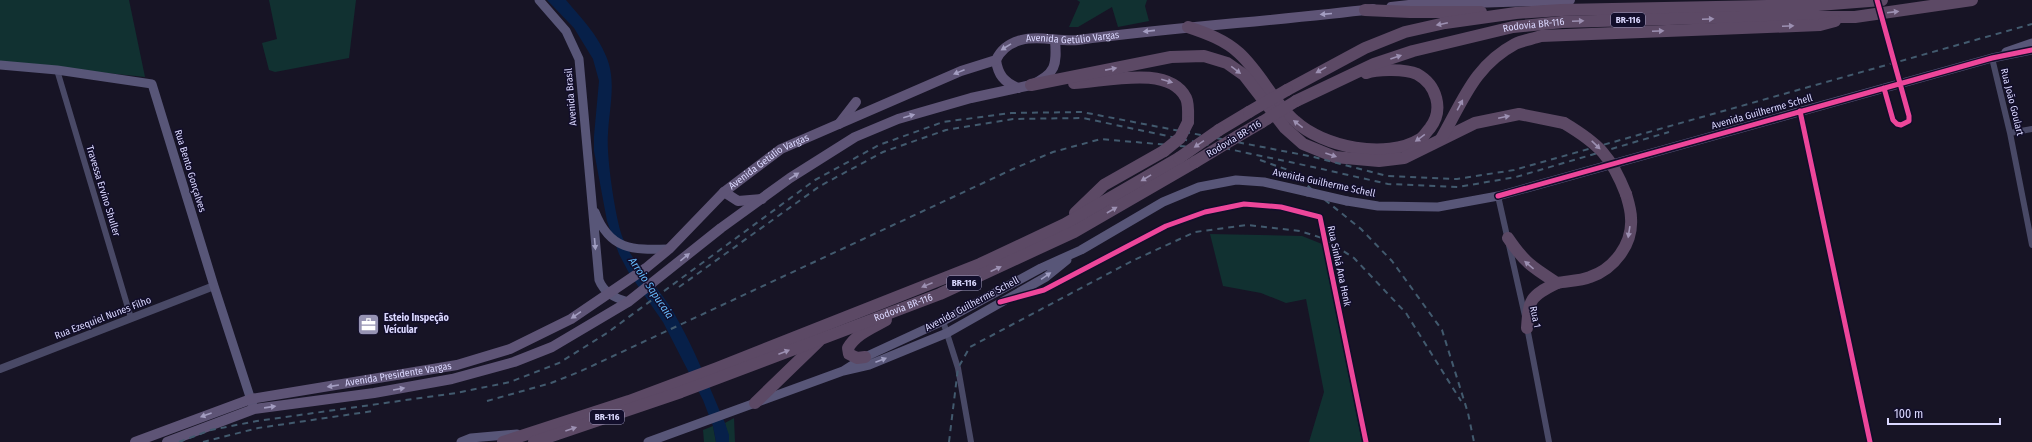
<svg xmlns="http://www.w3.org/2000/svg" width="2032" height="442" font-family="'Fira Sans Condensed',sans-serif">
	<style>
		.green { fill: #113131 }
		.water { fill: #072049 }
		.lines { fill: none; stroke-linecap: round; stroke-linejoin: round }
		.minor { stroke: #494966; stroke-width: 6 }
		.tertiary { stroke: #494966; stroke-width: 8 }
		.secondary { stroke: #585678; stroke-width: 9 }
		.primary { stroke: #5e5476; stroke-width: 10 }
		.motorway { stroke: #5c4965; stroke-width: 12 }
		.rail { stroke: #425a6e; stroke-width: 2; stroke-dasharray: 6 5; stroke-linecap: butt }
		.secondary-bridge { stroke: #585678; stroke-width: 9 }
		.motorway-bridge { stroke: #5c4965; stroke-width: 12 }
		.cycleway-casing { stroke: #120e2b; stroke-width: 8 }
		.cycleway { stroke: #ed469a; stroke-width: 5 }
		.oneway { fill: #9c90b2 }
		.oneway2 { fill: #a39dc1 }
		.oneway3 { fill: #a09ec2 }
		.labels { text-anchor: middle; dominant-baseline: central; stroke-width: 3; stroke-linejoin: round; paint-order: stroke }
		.shield { fill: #120e2b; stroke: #9f9bbf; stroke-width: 1 }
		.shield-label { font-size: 9px; font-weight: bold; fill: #dbd8ff }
		.street-label { font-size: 10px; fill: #dbd8ff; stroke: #120e2b }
		.poi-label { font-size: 10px; font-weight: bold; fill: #dbd8ff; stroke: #120e2b; text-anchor: start }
		.water-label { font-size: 11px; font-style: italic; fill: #66bdff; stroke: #120e2b }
	</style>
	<rect width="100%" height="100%" fill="#171425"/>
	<path class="green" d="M0 0H129L145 77 0 62Z
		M269 0H356L349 58 275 72 269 70 262 43 277 39Z
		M1077 0H1147L1145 6 1149 21 1118 27 1112 7 1078 27H1069L1080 2Z
		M1210 234 1302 236 1322 244 1362 442H1309L1324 392 1306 299 1286 303 1261 293 1223 286Z
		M734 418 735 442H729L725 423Z
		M713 426 716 442H704L703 430Z"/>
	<path class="water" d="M547 0H566C581 18 597 34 606 56 617 81 609 109 608 134 606 155 615 216 622 236 632 264 656 284 671 308 693 345 708 384 725 423L729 435V442H716L713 426 703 400 663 322 629 273 619 254 607 221 594 151V136L599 81 593 59 574 28Z"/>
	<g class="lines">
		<path class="minor" d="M1992 58 2010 133 2032 245
			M57 70 131 318
			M2010 133 2032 129
			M1498 196 1525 316
			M1015 298 1044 290 1166 226 1205 212 1244 204 1281 207 1320 217 1366 442
			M943 321 958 368 971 442
			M1527 327 1549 442"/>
		<path class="tertiary" d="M0 369 214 286"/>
		<path class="secondary" d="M539 0 566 31 579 59 599 280C604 293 615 298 628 302
			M2006 52 2032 43
			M0 65 57 70 152 84 214 286 253 406
			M1347 201 1378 206 1438 207 1498 196 1992 58 2032 50
			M595 212C610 251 633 250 669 249
			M843 371 865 357 943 321 1041 268 1081 250 1163 202 1199 187 1236 180 1264 182 1308 192
			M461 442 471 438 517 434
			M648 442 843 371 869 365 947 333 1046 277 1067 260"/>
		<g class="primary">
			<path d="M1391 7 1409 5 1570 0"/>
			<path d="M996 60C998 75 1004 82 1018 88"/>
			<path d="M839 124 856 102"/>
			<path d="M724 192 738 201 762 199"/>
			<path id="s1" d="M135 442 251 399 457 365 510 349 571 319 646 268 669 249 724 192 781 149 961 71 996 60C1001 49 1009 43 1021 40 1039 35 1059 42 1078 40 1176 27 1275 21 1373 9"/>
			<path d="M167 442 254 409 374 393 452 379 514 362 552 347 628 302 721 228 790 178 855 137 898 119 971 98 1031 85C1056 74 1057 65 1055 40"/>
		</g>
		<g class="motorway">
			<path d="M1365 10 1410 12H1481"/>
			<path d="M1188 27C1206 33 1225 40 1239 53 1261 73 1273 102 1295 121 1323 147 1386 160 1420 139 1424 137 1427 131 1430 128 1444 110 1437 85 1417 74 1406 69 1377 69 1366 73"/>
			<path d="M1074 83C1105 82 1169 64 1186 98 1189 104 1188 116 1188 122"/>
			<path d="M1031 85 1171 57 1204 56 1227 63 1244 75 1285 128 1303 144 1335 157 1379 161 1404 158 1475 123 1519 114 1564 123"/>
			<path d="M1287 90 1365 48 1405 32 1445 23 1516 13 1561 10 1818 5 1882 0"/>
			<path id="s2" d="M1296 101 1374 64 1413 51 1513 27 1562 22 1740 17H1855L1972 0"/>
			<path d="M1219 130 1249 112"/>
			<path d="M1238 136 1262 122"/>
			<path d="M1441 139C1463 101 1474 66 1515 44 1523 40 1533 39 1541 36L1820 25 1835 21"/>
			<path d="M1075 213 1104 185 1164 151"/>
			<path d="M1508 238C1525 263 1532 267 1557 283 1567 281 1580 281 1590 277 1614 269 1633 244 1631 218 1631 210 1628 201 1626 194"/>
			<path d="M1527 328C1529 299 1530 296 1557 283"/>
			<path d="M865 357 857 358 849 354 848 348C856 334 872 328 886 320"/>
			<path d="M755 403 819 341"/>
			<path d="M503 442 629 401 717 368 980 264 1065 224 1179 158"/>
			<path id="s3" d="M534 442 681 392 940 294 1074 232 1195 162"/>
		</g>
		<path class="rail" d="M1260 160 1288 170 1361 229 1392 261 1442 330 1468 413 1474 442
			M679 287 820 186 883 152 946 130 1013 119 1083 118 1313 167 1388 184 1458 187 1516 177 1669 132
			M487 401 551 383 579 372 1013 169 1053 152 1101 139 1202 148
			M179 442 211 430 257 421 456 393 510 382 559 363 607 333 815 180 879 145 943 122 1011 113 1082 112 1314 157 1387 176 1457 179 1514 170 2032 24
			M203 442 258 428 373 411
			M949 442 958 368 970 347 1132 261 1195 232 1247 225 1300 231 1325 239 1354 258 1406 313 1461 401"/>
		<path class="secondary-bridge" d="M1308 192 1347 201"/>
		<path class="motorway-bridge" d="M1249 112 1287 90
			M1262 122 1296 101
			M1564 123C1599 144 1611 156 1626 194
			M1164 151 1180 138 1188 122
			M1179 158 1219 130
			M1195 162 1238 136"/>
		<defs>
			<path id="cycleway" d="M1877 0 1909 116V121L1901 125 1897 124 1893 120 1884 88
				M1800 111 1870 442
				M1498 196 1992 58 2032 50
				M1000 302 1044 290 1166 226 1205 212 1244 204 1281 207 1320 217 1366 442"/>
		</defs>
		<use href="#cycleway" class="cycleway-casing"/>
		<use href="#cycleway" class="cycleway"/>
	</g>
	<defs><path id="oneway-solid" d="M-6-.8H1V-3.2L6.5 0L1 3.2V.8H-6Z"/></defs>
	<g class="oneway">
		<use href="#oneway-solid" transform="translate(1893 12) rotate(-7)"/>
		<use href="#oneway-solid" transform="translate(1708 19) rotate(-3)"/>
		<use href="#oneway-solid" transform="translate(1578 21) rotate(-2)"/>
		<use href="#oneway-solid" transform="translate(1442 24) rotate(168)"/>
		<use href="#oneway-solid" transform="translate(1788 26) rotate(-2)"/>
		<use href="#oneway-solid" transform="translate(1658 31) rotate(-2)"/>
		<use href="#oneway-solid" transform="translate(1396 57) rotate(-19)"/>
		<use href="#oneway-solid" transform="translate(1111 69) rotate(-11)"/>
		<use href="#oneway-solid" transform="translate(1236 70) rotate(37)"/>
		<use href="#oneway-solid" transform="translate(1321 70) rotate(151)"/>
		<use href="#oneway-solid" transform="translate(1167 81) rotate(16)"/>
		<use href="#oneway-solid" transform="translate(1460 105) rotate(-62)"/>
		<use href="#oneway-solid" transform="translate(1504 117) rotate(-12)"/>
		<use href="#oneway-solid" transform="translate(1298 124) rotate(-142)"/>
		<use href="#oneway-solid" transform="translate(1420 138) rotate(144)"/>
		<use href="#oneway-solid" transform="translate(1199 144) rotate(146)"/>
		<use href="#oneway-solid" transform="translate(1596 145) rotate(44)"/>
		<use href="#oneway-solid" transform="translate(1331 155) rotate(19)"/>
		<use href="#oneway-solid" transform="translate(1146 178) rotate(149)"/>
		<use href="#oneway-solid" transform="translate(1112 210) rotate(-30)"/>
		<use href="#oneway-solid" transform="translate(1629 232) rotate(99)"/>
		<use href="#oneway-solid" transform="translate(1529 265) rotate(-140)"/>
		<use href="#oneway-solid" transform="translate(996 269) rotate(-25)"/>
		<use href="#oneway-solid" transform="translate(927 285) rotate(158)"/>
		<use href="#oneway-solid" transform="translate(784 352) rotate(-21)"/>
		<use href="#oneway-solid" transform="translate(571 429) rotate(-19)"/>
	</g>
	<g class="oneway2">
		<use href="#oneway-solid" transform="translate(1326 14) rotate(175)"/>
		<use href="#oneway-solid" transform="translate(1149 31) rotate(174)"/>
		<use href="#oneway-solid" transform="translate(1006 47) rotate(148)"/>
		<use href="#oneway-solid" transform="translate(959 72) rotate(158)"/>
		<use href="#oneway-solid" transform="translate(909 116) rotate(-16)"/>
		<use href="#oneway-solid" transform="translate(794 176) rotate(-33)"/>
		<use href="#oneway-solid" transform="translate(685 257) rotate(-39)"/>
		<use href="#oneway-solid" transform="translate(576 315) rotate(146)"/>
		<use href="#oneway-solid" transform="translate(333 386) rotate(171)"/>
		<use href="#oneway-solid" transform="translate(399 389) rotate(-10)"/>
		<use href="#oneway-solid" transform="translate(270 407) rotate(-8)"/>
		<use href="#oneway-solid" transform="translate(206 415) rotate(160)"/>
	</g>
	<g class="oneway3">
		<use href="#oneway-solid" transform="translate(595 244) rotate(85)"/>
		<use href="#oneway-solid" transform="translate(1046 276) rotate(-34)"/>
		<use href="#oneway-solid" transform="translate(881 360) rotate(-21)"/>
	</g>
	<defs>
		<symbol id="office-square" viewBox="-11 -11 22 22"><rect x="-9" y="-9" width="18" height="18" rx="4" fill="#9693b3" stroke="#120e2b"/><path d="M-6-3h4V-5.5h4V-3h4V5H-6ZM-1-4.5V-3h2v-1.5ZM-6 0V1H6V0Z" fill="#fff"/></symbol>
	</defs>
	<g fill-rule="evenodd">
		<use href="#office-square" x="356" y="312" width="25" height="25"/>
	</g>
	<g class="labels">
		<g class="shield">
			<rect x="1611" y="13" width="34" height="14" rx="3"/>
			<rect x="947" y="276" width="34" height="14" rx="3"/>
			<rect x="590" y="410" width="34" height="14" rx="3"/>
		</g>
		<g class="shield-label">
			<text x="1628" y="20">BR-116</text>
			<text x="964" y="283">BR-116</text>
			<text x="607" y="417">BR-116</text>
		</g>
		<g class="street-label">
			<text stroke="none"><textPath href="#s2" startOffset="251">Rodovia BR-116</textPath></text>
			<text stroke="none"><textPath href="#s1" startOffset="1045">Avenida Getúlio Vargas</textPath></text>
			<text transform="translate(571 97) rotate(-95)">Avenida Brasil</text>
			<text transform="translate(2012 102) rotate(76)">Rua João Goulart</text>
			<text transform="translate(1762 112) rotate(-16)">Avenida Guilherme Schell</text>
			<text transform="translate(1234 139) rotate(-31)">Rodovia BR-116</text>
			<text stroke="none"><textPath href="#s1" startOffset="710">Avenida Getúlio Vargas</textPath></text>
			<text transform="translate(190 171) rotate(73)">Rua Bento Gonçalves</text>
			<text transform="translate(1324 183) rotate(12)">Avenida Guilherme Schell</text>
			<text transform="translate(103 191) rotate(73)">Travessa Ervino Shuller</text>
			<text transform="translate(1339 266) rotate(78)">Rua Sinhá Ana Henk</text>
			<text transform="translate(972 304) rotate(-28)">Avenida Guilherme Schell</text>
			<text stroke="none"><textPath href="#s3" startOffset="393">Rodovia BR-116</textPath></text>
			<text transform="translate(1535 317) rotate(78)">Rua 1</text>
			<text transform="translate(103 318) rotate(-21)">Rua Ezequiel Nunes Filho</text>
			<text stroke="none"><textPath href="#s1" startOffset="273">Avenida Presidente Vargas</textPath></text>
		</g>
		<g class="poi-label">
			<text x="384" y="318">Esteio Inspeção<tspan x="384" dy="12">Veícular</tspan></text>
		</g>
		<g class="water-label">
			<text transform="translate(651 288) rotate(56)">Arroio Sapucaia</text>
		</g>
	</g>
	<path d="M1888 418v6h112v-6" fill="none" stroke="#dbd8ff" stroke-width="2"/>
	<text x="1894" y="418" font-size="12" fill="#dbd8ff" stroke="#120e2b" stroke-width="3" paint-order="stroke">100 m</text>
</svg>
